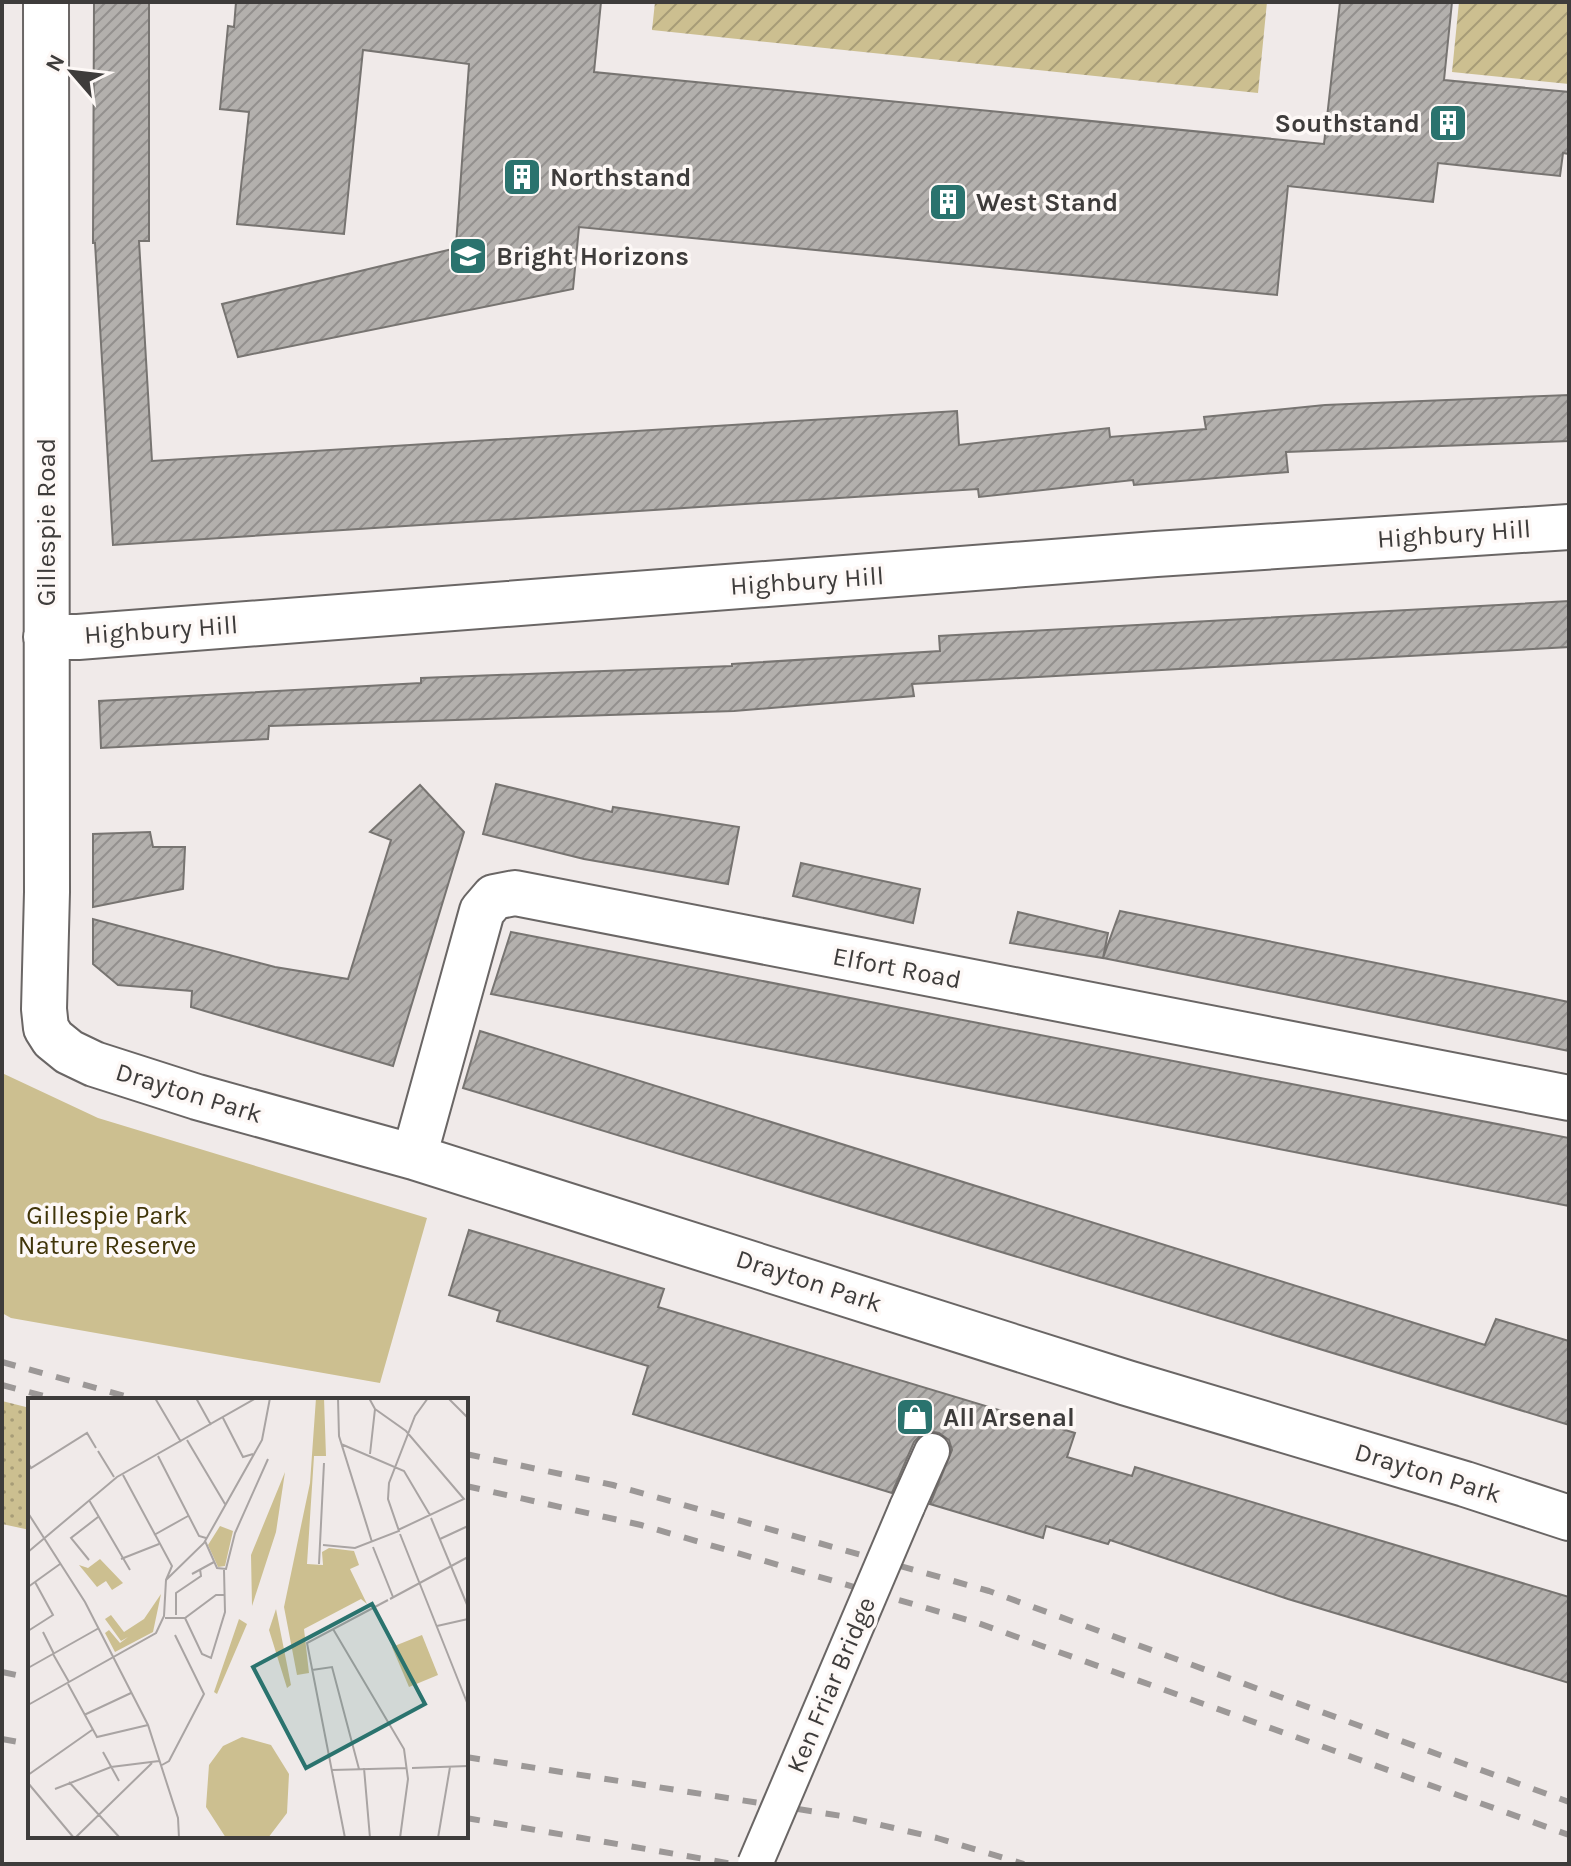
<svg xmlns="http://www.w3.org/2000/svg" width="1571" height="1866" font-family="Karla,sans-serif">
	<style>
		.grass { fill: url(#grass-dots) }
		.park { fill: #ccbf90 }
		.garden { fill: url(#garden-furrows) }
		.building { fill: url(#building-hatch); stroke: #777471; stroke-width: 2 }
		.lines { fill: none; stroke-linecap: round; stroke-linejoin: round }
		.pedestrian-casing { stroke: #6a6665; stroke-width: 38 }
		.minor-casing { stroke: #6a6665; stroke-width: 48 }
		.pedestrian { stroke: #fff; stroke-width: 34 }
		.minor { stroke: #fff; stroke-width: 44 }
		.rail { stroke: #9c9897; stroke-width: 6; stroke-dasharray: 14 14; stroke-linecap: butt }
		.pedestrian-bridge-casing { stroke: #6a6665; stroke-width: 38; stroke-linecap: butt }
		.pedestrian-bridge { stroke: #fff; stroke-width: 34 }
		.labels { text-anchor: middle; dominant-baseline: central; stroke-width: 7; stroke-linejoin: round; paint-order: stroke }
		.poi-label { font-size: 26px; font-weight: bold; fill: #3e3c3b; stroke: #fdf8f6; text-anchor: start }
		.street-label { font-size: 26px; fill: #3e3c3b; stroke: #fdf8f6 }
		.park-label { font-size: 26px; fill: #403509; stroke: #fdf8f6 }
		.inset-road { fill: none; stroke: #a9a4a3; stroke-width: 2 }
		.view { fill: #2a736e; fill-opacity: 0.15; stroke: #2a736e; stroke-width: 4 }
		.inset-edge { fill: none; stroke: #3e3c3b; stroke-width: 4 }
	</style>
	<defs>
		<pattern id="grass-dots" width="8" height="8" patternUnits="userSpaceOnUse" patternTransform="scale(2)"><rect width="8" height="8" fill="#ccbf90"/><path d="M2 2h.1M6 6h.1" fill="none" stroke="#a79c77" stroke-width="1.8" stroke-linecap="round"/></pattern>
		<pattern id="garden-furrows" width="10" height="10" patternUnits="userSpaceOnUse" patternTransform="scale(2)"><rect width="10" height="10" fill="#ccbf90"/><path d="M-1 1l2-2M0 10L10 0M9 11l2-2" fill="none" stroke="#a79c77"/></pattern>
		<pattern id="building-hatch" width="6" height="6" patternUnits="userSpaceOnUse" patternTransform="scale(2)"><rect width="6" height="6" fill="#b3b0ad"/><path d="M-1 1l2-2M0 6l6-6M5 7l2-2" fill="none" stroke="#93908e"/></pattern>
	</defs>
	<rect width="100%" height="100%" fill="#f0eae9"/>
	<path class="grass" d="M2 1401 30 1408V1530L2 1524Z"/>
	<path class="park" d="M2 1073 98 1118 427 1218 380 1383 11 1318 2 1313Z"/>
	<path class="garden" d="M655 2H1267L1258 93 652 30Z
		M1459 2H1569V84L1452 72Z"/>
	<path class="building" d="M94 2H149V241H139L152 461 957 411 959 445 1109 428 1110 437 1206 429 1204 417 1325 405 1569 395V441L1286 452 1288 472 1134 485 1133 480 979 497 978 489 113 545 95 243H93Z
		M236 2H601L594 72 1324 144 1340 2H1452L1444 80 1569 92V154L1563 153 1560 176 1438 163 1433 202 1288 186 1277 295 579 227 573 289 238 357 222 304 465 246 456 245 469 64 363 50 344 234 237 224 249 112 220 109 228 26 234 27Z
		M1569 601V647L912 684 914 696 734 711 269 726 268 739 101 748 99 701 421 683V678L732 666V664L940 651 939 636Z
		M496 784 612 812 613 807 739 827 728 884 584 859 483 834Z
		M420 785 464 832 393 1066 191 1007 192 991 118 985 93 964V919L275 967 348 979 391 840 370 832Z
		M150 832 153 847H185L183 889 93 907V834Z
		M801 863 920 889 913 923 793 896Z
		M1120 911 1569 1002V1051L1103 958Z
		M1018 912 1108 933 1103 958 1010 943Z
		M511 932 1569 1138V1206L491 994Z
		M480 1031 1485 1345 1496 1319 1569 1341V1425L463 1088Z
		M469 1230 664 1289 658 1307 1075 1433 1067 1457 1132 1476 1135 1467 1569 1597V1683L1288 1599 1110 1540 1108 1544 1046 1526 1043 1538 930 1504 952 1450 949 1440 939 1433 929 1431 921 1434 914 1442 892 1493 633 1414 648 1366 497 1321 500 1311 449 1295Z"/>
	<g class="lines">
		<defs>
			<path id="pedestrian" d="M907 1507 932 1451"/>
			<path id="minor" d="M46 2 47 892 44 1009 46 1028 53 1039 69 1052 94 1064 197 1097 414 1157 1127 1383 1465 1484 1569 1518
				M46 637H78L1156 554 1569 527
				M414 1157 482 911 494 897 515 893 1569 1098"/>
		</defs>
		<use href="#pedestrian" class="pedestrian-casing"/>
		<use href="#minor" class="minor-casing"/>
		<use href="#pedestrian" class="pedestrian"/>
		<use href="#minor" class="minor"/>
		<path class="rail" d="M2 1362 139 1400
			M2 1385 59 1400
			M466 1454 613 1485 989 1591 1569 1802
			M466 1486 641 1525 978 1623 1569 1835
			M2 1672 30 1678
			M2 1739 30 1744
			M466 1757 842 1816 937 1838 1024 1864
			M466 1818 733 1864"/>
		<defs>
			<path id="pedestrian-bridge" d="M755 1864 907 1507"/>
		</defs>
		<use href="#pedestrian-bridge" class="pedestrian-bridge-casing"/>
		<use href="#pedestrian-bridge" class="pedestrian-bridge"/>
	</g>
	<defs>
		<symbol id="building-square" viewBox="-11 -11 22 22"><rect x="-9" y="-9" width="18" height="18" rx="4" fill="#2a736e" stroke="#fdf8f6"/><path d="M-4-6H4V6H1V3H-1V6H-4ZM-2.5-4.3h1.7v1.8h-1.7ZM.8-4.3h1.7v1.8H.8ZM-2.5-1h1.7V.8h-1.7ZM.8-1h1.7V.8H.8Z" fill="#fff"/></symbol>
		<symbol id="school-square" viewBox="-11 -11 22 22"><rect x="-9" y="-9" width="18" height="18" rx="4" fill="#2a736e" stroke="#fdf8f6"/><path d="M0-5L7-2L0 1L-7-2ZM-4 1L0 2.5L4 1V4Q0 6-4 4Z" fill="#fff"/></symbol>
		<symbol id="shop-square" viewBox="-11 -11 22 22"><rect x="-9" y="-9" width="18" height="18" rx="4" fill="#2a736e" stroke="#fdf8f6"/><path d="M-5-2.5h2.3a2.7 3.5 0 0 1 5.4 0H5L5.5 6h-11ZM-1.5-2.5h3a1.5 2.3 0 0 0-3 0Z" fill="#fff"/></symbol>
	</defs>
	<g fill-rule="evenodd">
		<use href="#building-square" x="1426" y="101" width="44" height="44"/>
		<use href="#building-square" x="500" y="155" width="44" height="44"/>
		<use href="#building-square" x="926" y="180" width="44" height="44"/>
		<use href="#school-square" x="446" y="234" width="44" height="44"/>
		<use href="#shop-square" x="893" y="1395" width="44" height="44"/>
	</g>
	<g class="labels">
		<g class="poi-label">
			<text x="1420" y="123" text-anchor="end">Southstand</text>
			<text x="550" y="177">Northstand</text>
			<text x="976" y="202">West Stand</text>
			<text x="496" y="256">Bright Horizons</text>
			<text x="943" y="1417">All Arsenal</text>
		</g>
		<g class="street-label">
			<text transform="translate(46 522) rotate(-90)">Gillespie Road</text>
			<text transform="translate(1454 534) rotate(-4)">Highbury Hill</text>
			<text transform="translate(807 581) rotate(-4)">Highbury Hill</text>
			<text transform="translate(161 630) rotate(-4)">Highbury Hill</text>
			<text transform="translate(897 968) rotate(11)">Elfort Road</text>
			<text transform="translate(189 1093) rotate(17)">Drayton Park</text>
			<text transform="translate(809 1281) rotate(18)">Drayton Park</text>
			<text transform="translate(1428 1473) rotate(17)">Drayton Park</text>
			<text transform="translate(831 1685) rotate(-67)">Ken Friar Bridge</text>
		</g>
		<g class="park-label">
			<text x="107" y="1215">Gillespie Park<tspan x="107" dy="30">Nature Reserve</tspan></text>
		</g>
	</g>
	<g transform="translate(28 1398)">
		<rect width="440" height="440" fill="#f0eae9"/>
		<path d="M257 74 248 134 224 208 223 157ZM248 211 263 287 259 290 241 232ZM211 221 219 226 189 296 186 294Z" fill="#ccbf90"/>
		<path d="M288 0H296L298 58H286L279 166 295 167 294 154 301 150 326 153 331 167 322 171 339 206 333 201 276 231 281 275 269 277 256 209 282 85ZM192 128 205 133 197 168 190 169 180 147ZM72 161 95 185 84 192 78 183 69 189 51 167 60 170ZM133 196 125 234 87 254 77 235 81 232 92 245 100 239 93 243 77 221 83 217 96 234 116 221ZM214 339 243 347 261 376 259 415 240 440H198L178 409 181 367 195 348Z" fill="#ccbf90"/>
		<path d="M394 237 410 277 381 289 364 249Z" fill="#ccbf90"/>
		<path class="inset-road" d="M127 0 153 44M168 0 183 27M310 0 311 38 344 144M341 0 347 11 342 56M420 0 440 20M347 11 378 33 436 101 370 132M195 20 215 59 225 56M159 42 197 106M313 46 376 73 402 117M70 53 86 79M130 58 171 138 178 140M0 65 3 70 59 35 68 50M95 77 144 168 138 182M61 102 102 172M0 115 57 204 120 327 150 420 151 440M403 120 440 209M372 136 440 307M126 137 160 118M412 141 440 128M177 143 189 170 198 171 207 135 240 61M295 147 327 150 371 133 360 101 361 85 387 18 400 0M345 149 365 199M0 154 89 79 228 0M93 161 131 146M61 162 43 140 70 119M291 166 296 65M164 176 186 164M0 189 32 166M362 201 440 159M148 217V195L173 178 172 171M137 220H157L188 197H197M157 220 174 256 183 260 197 214 196 172M409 228 440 221M305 231 376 351 380 381 372 440M0 233 25 217 7 184M15 234 26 256M25 256 41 284M0 270 71 230M284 272 304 269 331 371M40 286 69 339 120 327M0 307 128 235 136 218 138 182 176 145 234 42 242 0M56 317 103 295M75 354 91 383M134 367 141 363 176 296 147 237M336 370 342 440M384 370 440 368M304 372 379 370M0 377 64 332M41 384 92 440M0 385 46 440M27 391 83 369 131 363M47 440 124 365M317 440 279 245 360 202M410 440 422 369"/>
		<path class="view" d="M344 206 397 306 278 370 225 269Z"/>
		<rect width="440" height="440" class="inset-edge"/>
	</g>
	<rect width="1571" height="1866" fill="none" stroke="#3e3c3b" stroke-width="8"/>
	<g transform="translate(72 72) rotate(298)" stroke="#fdf8f6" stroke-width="6" paint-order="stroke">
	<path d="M0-6L14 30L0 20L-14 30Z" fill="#3e3c3b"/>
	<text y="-12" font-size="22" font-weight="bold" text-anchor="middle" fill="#3e3c3b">N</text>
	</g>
</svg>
